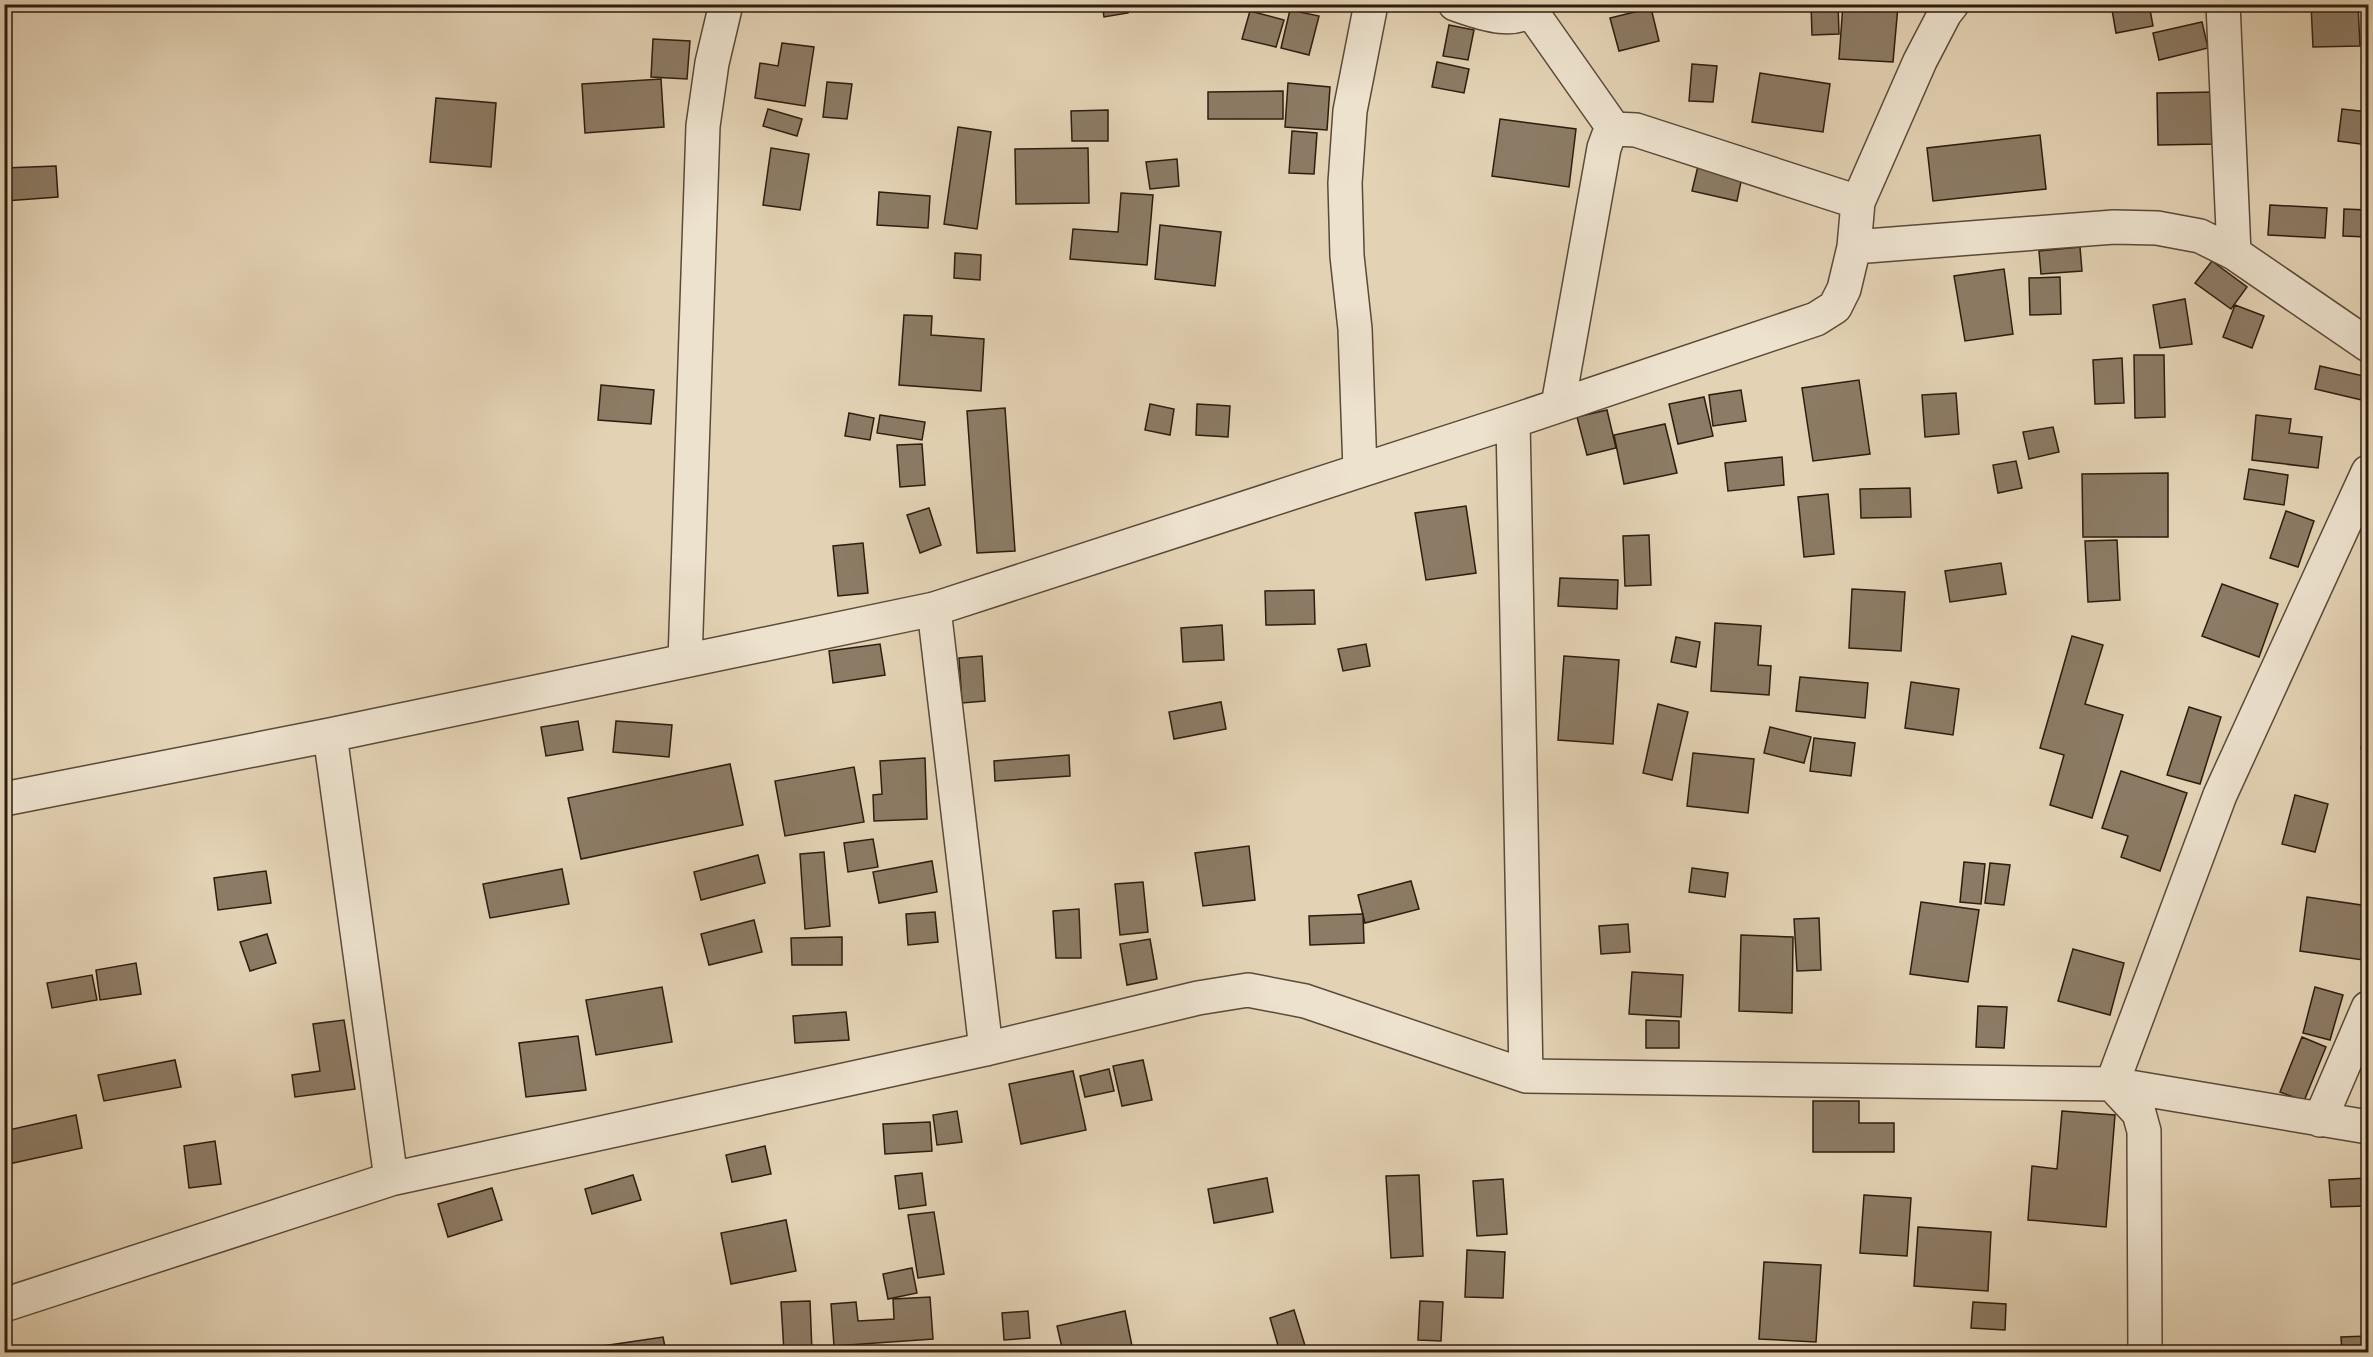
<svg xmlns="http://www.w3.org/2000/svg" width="2373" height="1357" font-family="Cardo,serif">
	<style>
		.building { fill: #8c7b65; stroke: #2d1d0f; stroke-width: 1.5 }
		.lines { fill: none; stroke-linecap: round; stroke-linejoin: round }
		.minor-casing { stroke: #5a4a38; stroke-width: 36 }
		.minor { stroke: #ede2ce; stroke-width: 33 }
	</style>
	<rect width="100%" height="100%" fill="#e3d2b4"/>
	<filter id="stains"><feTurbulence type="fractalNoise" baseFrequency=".00333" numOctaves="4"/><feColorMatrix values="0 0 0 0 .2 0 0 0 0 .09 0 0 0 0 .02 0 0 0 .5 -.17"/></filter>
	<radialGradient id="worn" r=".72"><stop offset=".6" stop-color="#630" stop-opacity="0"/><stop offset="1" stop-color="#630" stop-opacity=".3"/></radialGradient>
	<path class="building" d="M1102 4H1127L1128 13 1104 17Z
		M1811 4H1838L1839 34 1812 35Z
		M1843 4 1898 6 1893 62 1839 59Z
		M2111 4H2149L2153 26 2116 33Z
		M2311 4H2358L2360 46 2313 47Z
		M1651 8 1659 41 1619 51 1610 18Z
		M1290 10 1319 16 1309 55 1281 48Z
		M1250 11 1284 20 1276 47 1242 39Z
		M2202 22 2208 48 2159 60 2153 33Z
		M1449 25 1474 30 1468 60 1443 56Z
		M653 39 690 41 687 79 651 77Z
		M782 43 814 47 805 106 755 98 760 63 778 66Z
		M1437 62 1469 69 1464 93 1432 87Z
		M1692 64 1717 66 1713 102 1689 101Z
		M1760 73 1830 84 1823 132 1752 122Z
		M661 79 664 127 585 133 582 84Z
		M827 82 852 84 847 119 823 117Z
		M1288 83 1330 87 1327 130 1285 127Z
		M1283 91V119H1208V92Z
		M2215 92 2217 144 2158 145 2157 93Z
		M436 98 496 103 491 167 430 162Z
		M768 109 802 119 797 136 763 126Z
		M2342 109 2368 112V145L2338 141Z
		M1108 110V141H1072L1071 111Z
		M1500 119 1576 129 1569 187 1492 176Z
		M958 127 991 132 977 229 944 224Z
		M1292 131 1317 133 1314 174 1289 173Z
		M2040 135 2046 189 1933 201 1927 148Z
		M771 148 809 154 800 210 763 205Z
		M1088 148 1089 203 1016 204 1015 149Z
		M1177 159 1179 186 1150 189 1146 162Z
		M56 166 58 197 5 201 4 168Z
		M1698 166 1742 177 1737 201 1692 191Z
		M879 192 930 196 928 228 877 225Z
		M1121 193 1153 195 1147 265 1070 259 1073 229 1118 232Z
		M2270 205 2327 208 2325 238 2268 235Z
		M2344 209 2368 210V237L2343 236Z
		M1160 225 1221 232 1215 286 1155 279Z
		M2080 247 2082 271 2041 274 2039 251Z
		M955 253 981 255 980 280 954 278Z
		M2212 261 2247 287 2231 309 2195 283Z
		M2004 269 2013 334 1965 341 1954 276Z
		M2060 277 2061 314 2030 315 2029 278Z
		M2185 299 2192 344 2160 348 2153 305Z
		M2235 305 2264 316 2252 348 2223 337Z
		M904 315 932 316 931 335 984 339 981 391 899 385Z
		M2134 355H2164L2165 417 2135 418Z
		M2122 358 2124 403 2095 404 2093 360Z
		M2320 366 2368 377 2366 401 2315 389Z
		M1859 380 1870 454 1813 461 1802 388Z
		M601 385 654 390 651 424 598 420Z
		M1741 390 1746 421 1713 426 1709 395Z
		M1956 393 1959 434 1925 437 1922 395Z
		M1704 397 1713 436 1678 444 1669 404Z
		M1150 404 1174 409 1170 435 1145 430Z
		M1197 404 1230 406 1228 437 1196 435Z
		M1005 408 1015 551 977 553 967 411Z
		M1607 410 1616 448 1587 455 1577 417Z
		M849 413 874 418 870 440 845 436Z
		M880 415 925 422 922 440 877 433Z
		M2256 415 2291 419 2289 433 2322 437 2318 468 2252 460Z
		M1665 424 1677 473 1624 484 1614 435Z
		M2053 427 2059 452 2029 459 2023 432Z
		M922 444 925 485 900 487 897 445Z
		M1782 457 1784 485 1728 491 1725 463Z
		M2016 461 2022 488 1998 493 1993 465Z
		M2249 469 2288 475 2284 505 2244 499Z
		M2168 473V537H2083L2082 474Z
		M1910 488 1911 517 1861 518 1860 489Z
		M1828 494 1834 554 1804 557 1798 497Z
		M1466 506 1476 573 1426 580 1415 513Z
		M929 508 941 545 920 553 907 515Z
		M2286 511 2314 521 2298 567 2270 558Z
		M1649 535 1651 585 1625 586 1623 536Z
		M2117 540 2120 600 2088 602 2085 541Z
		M863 543 868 593 838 596 833 546Z
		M2001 563 2006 594 1950 602 1945 571Z
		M1560 578 1618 580 1617 609 1558 606Z
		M2222 584 2278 604 2259 657 2202 636Z
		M1852 589 1905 592 1901 651 1849 648Z
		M1314 590 1315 624 1266 625 1265 591Z
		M1715 623 1761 626 1758 665 1771 666 1769 695 1711 691Z
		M1222 625 1224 660 1183 662 1181 628Z
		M2072 636 2103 645 2085 704 2123 715 2092 818 2050 805 2064 755 2040 748Z
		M1676 637 1700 642 1696 667 1671 662Z
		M880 644 885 675 833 683 829 651Z
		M1366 644 1370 666 1343 671 1338 649Z
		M982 656 985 701 962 703 959 658Z
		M1564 656 1619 660 1613 744 1558 740Z
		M1800 677 1868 683 1865 718 1796 711Z
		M1911 682 1959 689 1953 735 1905 728Z
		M1221 702 1226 729 1174 739 1169 712Z
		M1658 704 1688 712 1672 780 1643 773Z
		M2189 707 2221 717 2200 784 2167 775Z
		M578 721 583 750 546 756 541 727Z
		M616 721 672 725 669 757 613 752Z
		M2368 722V750L2361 748Z
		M1770 727 1811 737 1804 763 1764 753Z
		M1814 738 1855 743 1851 776 1810 771Z
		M1693 753 1754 759 1748 813 1687 806Z
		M1069 755 1070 776 995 781 994 761Z
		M925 758 927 819 874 821 873 795 882 794 880 761Z
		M730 764 743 825 581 859 568 798Z
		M854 767 864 822 785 836 775 781Z
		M2121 771 2187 793 2160 871 2121 857 2128 836 2102 828Z
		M2295 795 2328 804 2315 852 2282 844Z
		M873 839 878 867 848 872 844 843Z
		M1249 846 1255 900 1203 906 1195 853Z
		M824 852 830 926 805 929 800 854Z
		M758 855 765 883 701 900 694 872Z
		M932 861 937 892 879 903 873 872Z
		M1964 862 1985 864 1981 904 1960 902Z
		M1990 863 2010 865 2004 905 1985 903Z
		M1692 868 1728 873 1725 897 1689 892Z
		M562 869 569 904 490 918 483 884Z
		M266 871 271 903 218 910 214 878Z
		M1411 881 1419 909 1365 923 1358 895Z
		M1143 882 1148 932 1120 935 1115 884Z
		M2307 897 2368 906 2363 960 2300 951Z
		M1921 902 1979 910 1968 982 1910 974Z
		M1079 909 1081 958H1056L1053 911Z
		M935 912 938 942 908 945 906 914Z
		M1363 914 1364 943 1310 945 1309 916Z
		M1819 918 1821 970 1797 971 1794 919Z
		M754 920 762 952 709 965 701 934Z
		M1628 924 1630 952 1601 954 1599 926Z
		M267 934 276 963 250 971 240 942Z
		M1741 935 1793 937 1792 1013 1739 1011Z
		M842 937V965H792L791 938Z
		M1150 939 1157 979 1127 985 1120 944Z
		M2073 949 2124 963 2110 1015 2058 1001Z
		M136 963 141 994 100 1000 96 970Z
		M1632 972 1683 975 1681 1017 1629 1014Z
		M92 975 97 1000 52 1008 47 983Z
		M662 987 672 1042 596 1055 586 1000Z
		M2315 987 2343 995 2330 1040 2303 1033Z
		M1978 1006 2007 1007 2004 1048 1976 1047Z
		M846 1012 849 1040 795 1043 793 1016Z
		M344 1020 355 1089 295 1097 292 1075 320 1071 313 1024Z
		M1646 1020 1679 1021V1048H1646Z
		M578 1036 586 1090 526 1097 519 1043Z
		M2302 1037 2326 1047 2304 1101 2280 1092Z
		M175 1060 181 1087 104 1101 98 1075Z
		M1143 1060 1152 1100 1122 1106 1113 1066Z
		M1109 1069 1114 1091 1085 1097 1080 1076Z
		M1073 1071 1086 1130 1021 1144 1009 1084Z
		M1813 1101H1859V1123H1894V1152H1813Z
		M957 1111 962 1142 937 1145 933 1115Z
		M2062 1111 2115 1115 2106 1227 2028 1220 2032 1166 2057 1169Z
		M76 1115 82 1148 4 1165V1131Z
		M930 1122 932 1151 885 1154 883 1124Z
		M215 1141 221 1184 189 1188 184 1146Z
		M765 1146 771 1174 732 1182 726 1155Z
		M922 1173 926 1205 899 1209 895 1176Z
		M633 1175 641 1200 592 1214 585 1189Z
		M1419 1175 1423 1256 1391 1258 1386 1176Z
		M1267 1178 1273 1212 1214 1223 1208 1189Z
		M2368 1178V1206L2331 1207 2329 1180Z
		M1503 1179 1507 1234 1477 1236 1473 1181Z
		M492 1188 502 1220 448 1237 438 1204Z
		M1864 1195 1911 1198 1907 1256 1860 1253Z
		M934 1212 944 1274 918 1278 908 1215Z
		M786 1220 796 1271 731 1284 721 1233Z
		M1918 1227 1991 1232 1988 1291 1914 1286Z
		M1467 1250 1505 1252 1503 1298 1465 1297Z
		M1764 1262 1821 1265 1816 1342 1759 1339Z
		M912 1268 917 1293 888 1299 883 1274Z
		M930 1297 933 1339 834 1346 831 1304 856 1302 858 1321 894 1319 893 1299Z
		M810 1301 812 1352H784L781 1302Z
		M1420 1301 1443 1302 1441 1341 1418 1340Z
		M1973 1302 2006 1304 2005 1330 1971 1328Z
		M1294 1310 1307 1352H1280L1270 1318Z
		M1028 1311 1030 1338 1004 1340 1002 1313Z
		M1125 1311 1132 1346 1106 1352H1063L1057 1326Z
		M2368 1336V1352H2342L2341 1337Z
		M663 1337 666 1352H597L596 1347Z
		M589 1348 590 1352H569Z"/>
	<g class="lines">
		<defs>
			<path id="minor" d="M1455 4C1478 12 1518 28 1536 4
				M2223 4 2234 253
				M1531 11 1614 129
				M1854 247 2114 227 2157 228 2200 236 2234 253 2368 345
				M1558 405 1604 148 1608 137 1614 129 1636 130 1858 202
				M1513 421 1526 1076
				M1360 470 1355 329 1347 256 1345 183 1350 111 1371 4
				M934 609 986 1049
				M685 661 703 126 712 63 726 4
				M330 735 391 1179
				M4 799 330 735 934 609 1513 421 1816 319 1835 307 1844 289 1854 247 1858 202 1920 61 1945 13 1952 4
				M2112 1084 2220 795 2368 472
				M2112 1084 2139 1113 2144 1131 2145 1352
				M2320 1120 2368 1008
				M4 1305 391 1179 986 1049 1198 998 1248 990 1305 1001 1526 1076 2112 1084 2368 1127"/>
		</defs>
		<use href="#minor" class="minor-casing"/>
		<use href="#minor" class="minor"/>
	</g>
	<rect width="2373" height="1357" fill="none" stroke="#e3d2b4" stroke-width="24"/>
	<rect x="6" y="6" width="2361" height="1345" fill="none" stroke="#2d1d0f" stroke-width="3"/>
	<rect x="12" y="12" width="2349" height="1333" fill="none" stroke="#2d1d0f" stroke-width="1.5"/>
	<rect width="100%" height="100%" filter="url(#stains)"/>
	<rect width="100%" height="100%" fill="url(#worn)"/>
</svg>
